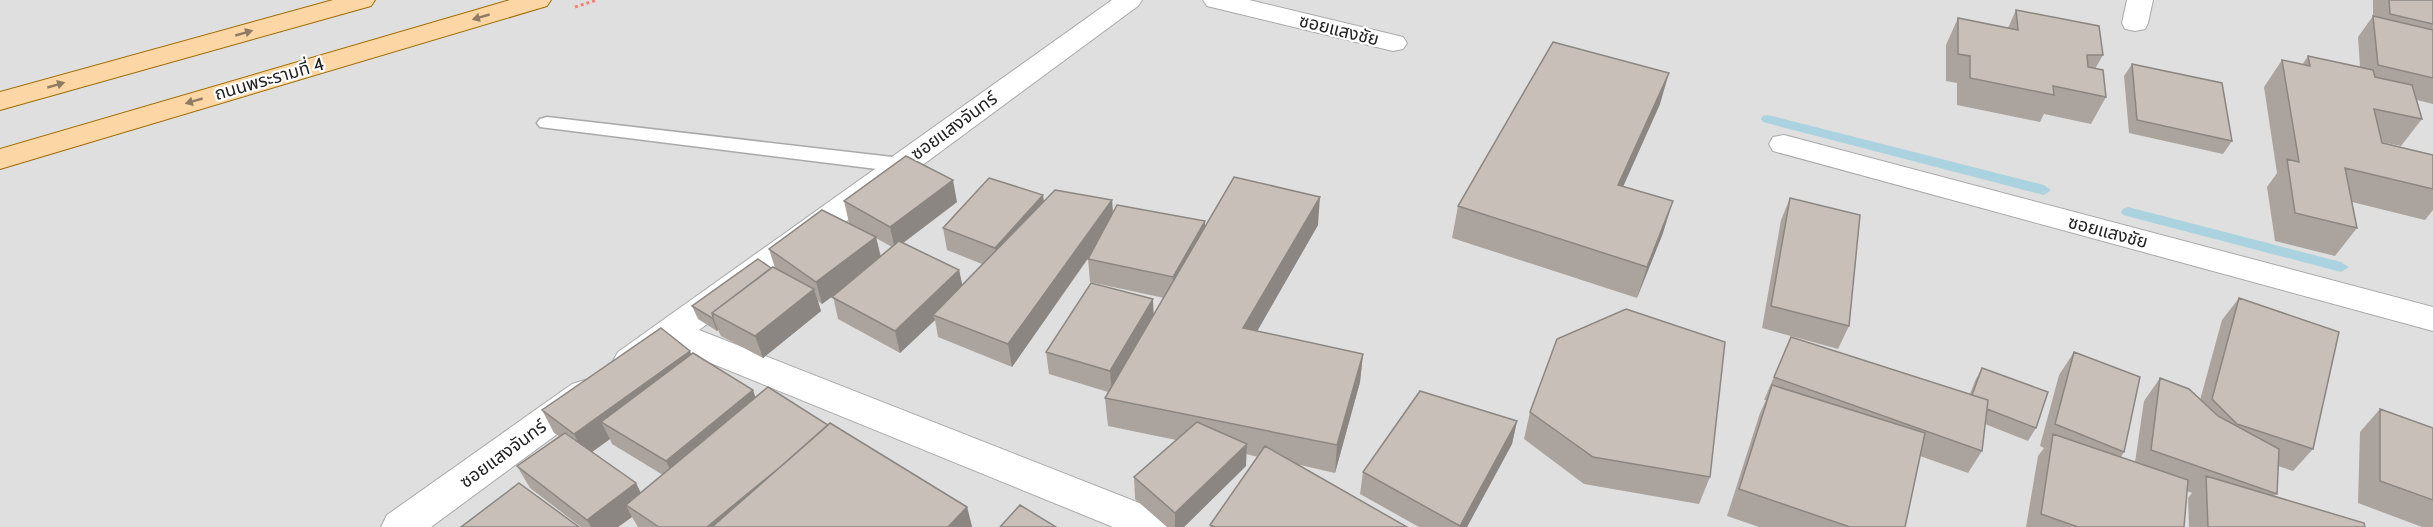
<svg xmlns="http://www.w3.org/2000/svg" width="2433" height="527" font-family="Cabin,'Noto Sans Thai',sans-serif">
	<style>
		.residential { fill: #e0dfdf }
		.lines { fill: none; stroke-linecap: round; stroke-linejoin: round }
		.stream { fill: #aad3df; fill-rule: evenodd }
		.service-casing { stroke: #a9a9a9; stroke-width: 3 }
		.minor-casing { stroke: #a9a9a9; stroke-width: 2 }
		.primary-casing { stroke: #a06b00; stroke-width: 2 }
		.path { stroke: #fa8072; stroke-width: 3; stroke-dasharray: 3 3; stroke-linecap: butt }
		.service { fill: #fff; fill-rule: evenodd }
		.minor { fill: #fff; fill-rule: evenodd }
		.primary { fill: #fcd6a4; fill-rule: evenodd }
		.wall { fill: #aba49e; fill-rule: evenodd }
		.shaded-wall { fill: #8b8681 }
		.building { fill: #c7bfb8; stroke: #8b8681; stroke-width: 1.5 }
		.oneway { fill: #8f7c63 }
		.labels { text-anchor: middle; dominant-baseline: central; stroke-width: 4.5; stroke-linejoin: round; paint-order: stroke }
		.street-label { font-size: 18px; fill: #222; stroke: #fff }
	</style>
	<rect width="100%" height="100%" fill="#f2efe9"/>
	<path class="residential" d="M0 0H2433V527H0Z"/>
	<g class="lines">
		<path class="stream" d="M1768 115 2044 185 2051 190 2044 195 1763 122 1761 119 1763 116Z
			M2128 207 2341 262 2349 267 2341 272 2123 215 2121 212 2123 209Z"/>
		<defs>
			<path id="service" d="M547 117 901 158 908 160 911 165 908 170 901 172 540 127 537 123 540 119Z"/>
			<path id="minor" d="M1112 0H1142L1138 6 699 330 1170 515 1176 527H1113L674 348C656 361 643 378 618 370L613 361 618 352Z
				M1203 0H1249L1403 37 1407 43 1403 49 1393 51 1207 6Z
				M2127 0H2153L2148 23 2145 29 2135 31 2125 29 2122 23Z
				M1784 135 2433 307V331L1773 151 1769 144 1773 137Z
				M585 380 598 384 603 394 598 404 431 527H381L387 515 572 384Z"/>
			<path id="primary" d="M333 0H375L371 6 0 110V92Z
				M510 0H551L547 6 0 169V149Z"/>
		</defs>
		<use href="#service" class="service-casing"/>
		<use href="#minor" class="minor-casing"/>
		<use href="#primary" class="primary-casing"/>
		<path class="path" d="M575 7 597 0"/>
		<use href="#service" class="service"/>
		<use href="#minor" class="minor"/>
		<use href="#primary" class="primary"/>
	</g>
	<path class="wall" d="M2373 0H2433V104L2417 100 2422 119 2401 146 2382 142 2433 155V210L2425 220 2352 202 2357 228 2335 256 2275 241 2267 187 2277 173 2264 87 2282 60 2302 65 2308 56 2360 67 2358 37 2373 16Z
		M2016 10 2103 55 2095 69 2106 97 2091 124 2044 114 2040 122 1957 105V83L1946 81V45L1958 18 2008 28Z
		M2132 64 2232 141 2223 154 2129 133 2124 76Z
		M1660 104 1623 186 1663 233 1637 298 1452 238 1458 206Z
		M1043 195 1044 202 1112 200 1113 212 1205 221V228L1318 225 1257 331 1363 354 1360 382 1335 473 1300 465 1407 527H1210V525L1258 457 1246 454V466L1184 527H1167L1135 499 1134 477 1176 440 1108 426 1105 398 1108 392 1049 374 1046 352 1153 316 1164 298 1090 282 1088 259 1090 256 1012 367 938 337 935 320 900 353 838 319 833 296 822 304 818 301 821 311 763 358 721 336 718 330 717 331 698 319 692 306 771 268H775L769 249 849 223 844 201 957 202 903 243 959 270 962 285 982 264 947 250 943 228ZM876 238 892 247 881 256Z
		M1790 198 1849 326 1838 349 1762 328 1781 220Z
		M2239 298 2313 449 2293 471 2278 466 2277 494 2274 496 2365 527H2189L2188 498 2192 493 2187 491 2184 527H2026L2038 456 2044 448 2040 446 2059 375 2074 352 2124 452 2121 457 2135 462 2144 401 2160 378 2200 400 2222 320Z
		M1791 337 1970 394 1975 381 1982 368 2036 428 2028 441 1985 424 1982 451 1968 473 1920 456 1905 527H1759L1727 516 1760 413 1766 400H1764Z
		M691 354 753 390 755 398 828 425 967 507 972 527H638L632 517 618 527H581L530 488 517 466 559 436 554 433 542 410ZM610 439 612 444 663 475 641 493 592 452Z
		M2380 409 2433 428V527H2422L2358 503 2360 432Z
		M1530 412 1710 477 1699 504 1584 484 1524 439Z
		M1517 421 1512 444 1467 527H1419L1360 494 1363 472Z"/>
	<path class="shaded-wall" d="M1669 73 1660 104 1610 216 1618 185Z
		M953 180 957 202 895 249 890 227Z
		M1043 195 1045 217 999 271 995 248Z
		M1320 197 1318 225 1243 356V328Z
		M1112 200 1113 222 1012 367 1008 344Z
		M1673 201 1663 233 1637 298 1647 267Z
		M1205 221V243L1173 300V277Z
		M876 237 881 259 822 304 816 282Z
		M959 270 964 292 933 315 935 320 900 353 895 331Z
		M814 289 821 311 763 358 755 336Z
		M1153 299 1154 322 1112 394 1110 371Z
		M713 317 718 330 717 331 712 318Z
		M690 351 699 374 601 422 610 439 585 457 574 434Z
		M1363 354 1360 382 1335 473 1337 445Z
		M753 390 761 413 676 483 666 461Z
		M1517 421 1512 444 1467 527H1460Z
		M829 426 743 527H707Z
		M1247 444 1246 466 1184 527H1175V513Z
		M636 483 647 505H626L632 517 618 527H591L587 520Z
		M967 507 972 527H948Z"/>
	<path class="building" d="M2389 0H2433V24L2390 14Z
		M2016 10 2099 26 2103 55H2087L2088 67 2103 70 2106 97 2053 86 2054 95 1970 78V56L1958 54V18L2018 30Z
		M2373 16 2433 30V78L2378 65Z
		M1553 42 1669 73 1618 185 1673 201 1647 267 1458 206Z
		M2308 56 2373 70 2375 77 2412 85 2422 119 2374 109 2382 143 2433 155V189L2345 168 2357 228 2295 213 2287 159 2299 162 2282 60 2310 66Z
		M2132 64 2222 83 2232 141 2137 120Z
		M906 156 953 180 890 227 844 201Z
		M1234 177 1320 197 1243 328 1363 354 1337 445 1105 398Z
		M989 178 1043 195 995 248 943 228Z
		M1055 190 1112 200 1008 344 933 315Z
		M1790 198 1860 215 1849 326 1771 306Z
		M1117 205 1205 221 1173 277 1088 259Z
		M822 210 876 237 816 282 769 249Z
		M899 241 959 270 895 331 832 297Z
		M758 259 771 268 712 313 713 317 712 318 692 306Z
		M773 267 814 289 755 336 712 313Z
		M1091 283 1153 299 1110 371 1046 352Z
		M2239 298 2339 332 2313 449 2237 424 2212 399Z
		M1626 309 1725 342 1710 477 1593 457 1530 412 1557 339Z
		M661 328 690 351 574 434 542 410Z
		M1791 337 1988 400 1982 451 1774 377Z
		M2074 352 2140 377 2124 452 2055 424Z
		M693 353 753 390 666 461 601 422Z
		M1982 368 2048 392 2036 428 1987 409 1988 400 1972 395Z
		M2160 378 2189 389 2218 416 2279 449 2277 494 2151 450Z
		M1772 385 1925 433 1905 527H1850L1739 489Z
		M768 387 828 425 785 463 707 527H659L626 505Z
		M1420 391 1517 421 1460 526 1363 472Z
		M2380 409 2433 428V500L2380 481Z
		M1197 422 1247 444 1175 513 1134 477Z
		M830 423 967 507 948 527H712Z
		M565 433 636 483 587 520 517 466Z
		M2053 434 2188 480 2184 527H2078L2041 514Z
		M1265 446 1407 527H1215L1210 525Z
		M2206 476 2364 523 2365 527H2208Z
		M519 483 579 527H461Z
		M1020 505 1056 527H1000Z"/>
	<defs><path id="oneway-solid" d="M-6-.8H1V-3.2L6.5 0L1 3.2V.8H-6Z" transform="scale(1.5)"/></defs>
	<g class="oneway">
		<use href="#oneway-solid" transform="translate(481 17) rotate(164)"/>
		<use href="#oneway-solid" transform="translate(244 33) rotate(-16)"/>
		<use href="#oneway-solid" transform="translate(56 85) rotate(-16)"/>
		<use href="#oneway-solid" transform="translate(194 101) rotate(164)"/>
	</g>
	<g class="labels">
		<g class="street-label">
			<text transform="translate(1339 30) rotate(14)">ซอยแสงชัย</text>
			<text transform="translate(269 79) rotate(-16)">ถนนพระรามที่ 4</text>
			<text transform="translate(954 126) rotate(-36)">ซอยแสงจันทร์</text>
			<text transform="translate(2108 232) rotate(15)">ซอยแสงชัย</text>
			<text transform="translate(503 454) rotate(-36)">ซอยแสงจันทร์</text>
		</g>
	</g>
</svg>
